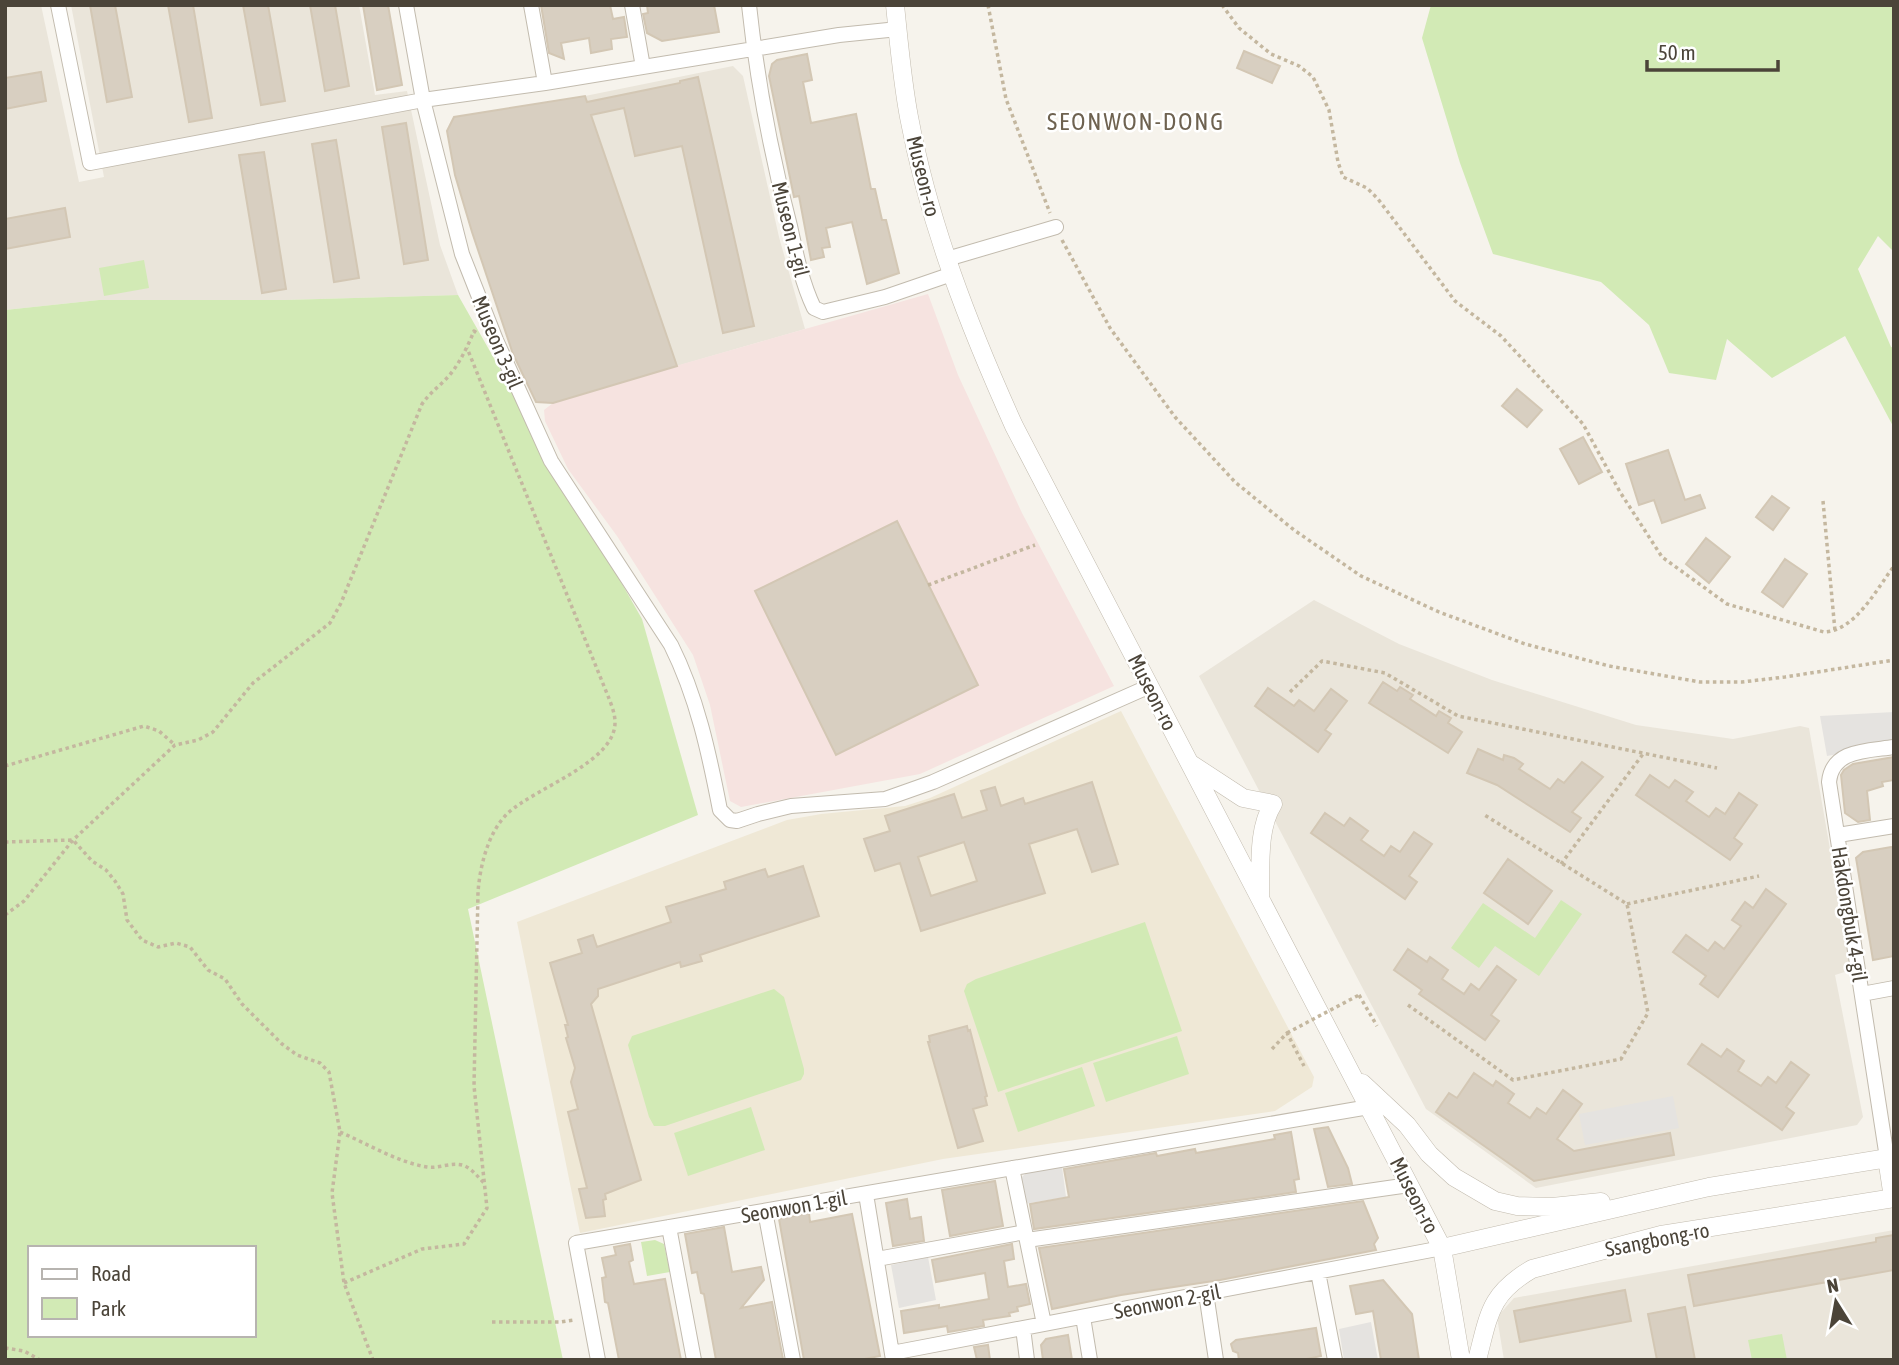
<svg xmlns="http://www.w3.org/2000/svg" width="1899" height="1365" font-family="'Asap Condensed',sans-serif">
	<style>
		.residential { fill: #eae5da }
		.education { fill: #efe8d6 }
		.medical { fill: #f6e3e0 }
		.green { fill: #d2eab5; fill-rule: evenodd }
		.parking { fill: #e5e3e0 }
		.building { fill: #d8cfc1; stroke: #d3c7b4; stroke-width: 2; fill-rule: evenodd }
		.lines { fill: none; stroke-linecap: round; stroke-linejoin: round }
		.minor-casing { stroke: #c2bbae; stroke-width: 16 }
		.tertiary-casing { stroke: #c2bbae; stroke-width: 19 }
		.path { stroke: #c4b79f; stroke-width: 3.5; stroke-dasharray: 3.5 3.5; stroke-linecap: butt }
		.minor { stroke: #fff; stroke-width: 14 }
		.tertiary { stroke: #fff; stroke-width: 18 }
		.path-bridge { stroke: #c4b79f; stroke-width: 3.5; stroke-dasharray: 3.5 3.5; stroke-linecap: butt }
		.labels { text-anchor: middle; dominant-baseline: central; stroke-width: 5; stroke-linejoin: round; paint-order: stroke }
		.street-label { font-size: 21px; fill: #4b4439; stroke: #fff }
		.quarter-label { font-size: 24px; letter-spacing: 2px; fill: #6e6250; stroke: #fff }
	</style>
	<rect width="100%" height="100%" fill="#f6f3ec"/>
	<path class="residential" d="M5 5H41L79 182 104 177 71 5H359L375 95 407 91 440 245 458 295 285 300H99L5 310Z
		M733 66 743 76 779 237 805 329 677 366 585 96Z
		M1314 600 1399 644 1492 680 1636 725 1733 739 1800 726 1809 728 1851 970 1835 975 1863 1117 1857 1125 1536 1188 1426 1109 1199 676Z
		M1894 1230V1360H1504L1497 1317 1514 1298Z"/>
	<path class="education" d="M1121 711 1314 1077 1312 1087 1275 1111 943 1159 580 1233 517 922 787 820 821 814 905 806 930 798Z"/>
	<path class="medical" d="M928 294 958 375 1022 513 1114 686 920 774 741 807 730 801 710 705 693 655 617 536 568 469 545 421 544 410 553 403 616 383Z"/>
	<path class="green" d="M1431 5H1894V252L1878 236 1858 269 1891 347 1894 348V428L1845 336 1772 378 1727 339 1716 380 1669 373 1649 325 1601 282 1493 254 1460 163 1422 38Z
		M144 260 149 288 104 296 99 268Z
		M458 295 642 619 698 815 468 909 563 1360H5V310L99 300H285ZM30 1248H254V1335H30Z
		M1561 900 1582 914 1539 976 1495 946 1479 968 1451 948 1483 903 1535 938Z
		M1145 922 1182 1031 998 1092 964 991 967 984 976 979Z
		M774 989 784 997 804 1069V1074L801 1080 665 1126H654L649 1117 628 1045 632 1036Z
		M1177 1036 1189 1074 1106 1102 1093 1063Z
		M1082 1067 1095 1106 1018 1132 1005 1093Z
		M751 1107 765 1150 688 1176 674 1133Z
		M655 1240 664 1244 670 1272 647 1276 641 1242Z
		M1782 1334 1787 1360H1752L1748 1340Z"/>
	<path class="parking" d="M1894 712V744L1827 756 1820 716Z
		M1673 1096 1679 1128 1585 1145 1579 1114Z
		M1062 1167 1066 1197 1024 1204 1020 1179 1026 1173Z
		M928 1257 936 1300 899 1308 891 1265Z
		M1371 1322 1378 1360H1344L1339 1329Z"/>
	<path class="building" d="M90 5H115L132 97 107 102Z
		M168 5H193L212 118 189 122Z
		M243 5H268L285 101 261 105Z
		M310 5H335L349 86 325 91Z
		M363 5H388L402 85 377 90Z
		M541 5H610L613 19 624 17 627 37 611 39 612 49 591 53 589 38 561 43 564 59 549 53Z
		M647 5H714L719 32 662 41 647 33 643 14 648 13Z
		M1244 51 1280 66 1272 83 1237 68Z
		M807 54 812 80 803 82 811 123 856 114 871 189H875L882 220H886L899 273 867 284 852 222 826 228 830 247 822 248 824 257 811 260 799 196 794 197 769 76 772 64 777 60Z
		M41 72 46 101 5 109V78Z
		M698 77 754 326 723 333 682 146 635 156 624 108 591 115 677 366 553 403 536 402 513 354 472 232 455 175 447 131 454 117 585 96 587 102 680 83V81Z
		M406 123 428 260 404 264 382 127Z
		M336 140 359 278 334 282 312 144Z
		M264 152 286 289 262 293 239 155Z
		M65 208 70 237 5 249V219Z
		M1517 389 1542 410 1527 427 1502 406Z
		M1583 437 1602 472 1579 484 1560 449Z
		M1668 450 1685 500 1700 495 1705 508 1662 523 1654 500 1639 505 1626 464Z
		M1772 496 1789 508 1773 530 1756 517Z
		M897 521 978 685 836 755 755 591Z
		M1706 538 1730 557 1709 583 1686 564Z
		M1785 559 1807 574 1783 607 1762 592Z
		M1383 682 1397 691 1400 687 1413 695 1410 699 1436 716 1439 711 1451 718 1448 723 1462 732 1448 753 1369 703Z
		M1268 688 1294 706 1299 700 1314 711 1331 689 1347 701 1325 730 1331 734 1318 752 1255 706Z
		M1478 749 1503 760 1504 755 1514 758 1523 764 1519 769 1550 789 1558 779 1564 783 1582 762 1603 777 1572 812 1581 818 1570 832 1497 785 1467 773Z
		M1894 757V780L1882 782 1883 786 1867 791 1870 820 1858 822 1845 813 1841 775 1844 770 1853 764Z
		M1650 775 1669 788 1675 780 1693 792 1686 801 1709 817 1716 808 1725 814 1739 793 1757 805 1734 838 1742 844 1730 860 1636 795Z
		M1092 782 1118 864 1092 872 1077 829 1029 844 1045 893 921 931 900 863 875 871 864 839 890 831 885 816 954 794 962 818 987 810 981 791 995 787 1001 806 1023 798 1025 804ZM964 842 977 881 931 896 918 857Z
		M1325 813 1344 826 1350 818 1368 831 1361 840 1384 856 1391 846 1400 852 1414 832 1432 844 1409 876 1417 882 1405 899 1311 833Z
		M1891 847 1894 848V956L1873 960 1856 858 1863 852Z
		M1508 859 1552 891 1528 924 1484 893Z
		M803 866 819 916 700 955 702 961 681 967 680 962 598 989V996L591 1004 641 1180 605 1194 606 1199 603 1200 605 1216 586 1218 579 1189 587 1188 568 1112 578 1109 571 1082 575 1068 566 1038 568 1037 565 1025H568L550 963 582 953 578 940 593 935 597 947 671 922 666 907 726 889 724 882 765 869 768 877Z
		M1766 889 1786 904 1718 997 1700 984 1706 976 1673 952 1686 935 1708 951 1715 942 1724 949 1741 926 1732 920 1745 902 1753 908Z
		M1408 949 1427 962 1430 957 1448 970 1442 979 1464 994 1471 984 1479 990 1497 966 1516 980 1491 1015 1499 1021 1485 1040 1419 994 1422 990 1394 970Z
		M967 1026 968 1031 970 1030 987 1096 985 1097 987 1105 973 1109 983 1141 958 1148 928 1042H930L929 1036Z
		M1702 1044 1721 1057 1727 1049 1744 1061 1738 1071 1761 1086 1768 1077 1776 1083 1791 1062 1809 1075 1786 1107 1794 1113 1782 1130 1688 1064Z
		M1474 1073 1493 1086 1496 1081 1514 1094 1508 1103 1530 1118 1537 1108 1546 1114 1563 1090 1582 1104 1557 1139 1574 1151 1670 1133 1674 1155 1534 1181 1436 1112 1449 1093 1457 1098Z
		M1328 1127 1348 1168 1352 1184 1328 1187 1314 1129Z
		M1291 1132 1299 1179 1294 1180 1296 1192 1034 1229 1030 1204 1069 1197 1064 1169 1156 1153 1157 1156 1195 1149 1196 1153 1275 1139 1274 1135Z
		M995 1181 1003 1226 950 1236 942 1190Z
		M907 1199 910 1219 921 1217 924 1241 893 1246 886 1203Z
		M1363 1201 1378 1238 1374 1244 1376 1250 1220 1280 1121 1295 1052 1309 1039 1248Z
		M809 1213 810 1222 852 1214 880 1356 859 1360H804L779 1219Z
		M724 1227 732 1272 761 1267 764 1280 741 1308 772 1302 783 1359 716 1360 704 1294 701 1293 697 1272 692 1273 685 1234Z
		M1894 1235V1270L1694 1306 1688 1275 1876 1242V1238Z
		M630 1244 633 1260 629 1262 634 1284 665 1279 681 1360H619L608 1303 605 1302 602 1278 606 1277 602 1258 616 1255 614 1247Z
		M1012 1244 1014 1259 1004 1261 1008 1287 1026 1284 1030 1304 1017 1307 1018 1311 1009 1313 1010 1316 983 1320 984 1326 948 1332 947 1326 904 1333 901 1311 939 1305V1308L989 1299 985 1273 936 1282 932 1260Z
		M1383 1280 1412 1314 1419 1360H1381L1373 1311 1356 1314 1350 1286Z
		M1625 1290 1631 1321 1520 1342 1514 1311Z
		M1685 1307 1695 1360H1657L1648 1314Z
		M1316 1328 1321 1356 1302 1360H1239L1238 1353 1233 1351 1231 1344 1236 1340Z
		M1068 1335 1072 1360H1043L1041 1345 1046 1339Z
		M988 1345 990 1360H977L974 1347Z"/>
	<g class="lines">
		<defs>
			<path id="minor" d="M58 5 90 163 423 100 545 83 839 35 898 29
				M406 5 423 100 462 254 496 340 551 461 671 645C697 697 709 753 720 810L730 820 737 821 758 814 791 806 885 799 933 782 1150 686
				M531 5 545 83
				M632 5 643 67
				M749 5C757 80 771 154 790 226 796 254 802 283 814 308L823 312 885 297 952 274
				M947 259 1056 227
				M1838 835 1894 826
				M1862 994 1894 988
				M1887 1158 1829 782C1832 749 1868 751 1894 747
				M1012 1168 1044 1324
				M866 1194 893 1360
				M765 1211 793 1360
				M669 1227 694 1360
				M1027 1240 1409 1185
				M877 1259 1025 1232
				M1318 1272 1335 1360
				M1206 1293 1216 1360
				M1083 1317 1090 1360
				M1023 1328 1027 1360
				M892 1353 1442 1248
				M598 1360 576 1243 1369 1107"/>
			<path id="tertiary" d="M895 5C899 43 902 80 909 117 929 224 969 326 1014 426L1442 1248 1461 1360
				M1191 764 1243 798 1273 804C1257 829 1261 868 1260 897
				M1362 1083 1407 1125 1429 1154 1454 1177 1495 1201 1517 1206 1552 1207 1601 1202
				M1887 1158 1893 1198
				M1442 1248 1709 1187 1894 1157
				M1477 1360C1489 1315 1489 1294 1532 1269L1661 1235 1894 1198"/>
		</defs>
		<use href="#minor" class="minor-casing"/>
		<use href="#tertiary" class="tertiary-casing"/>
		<path class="path" d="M988 5 1006 99 1050 213
			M1222 5 1239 28 1271 54 1299 66 1313 77 1329 110 1338 162 1343 177 1367 188 1378 199 1455 301 1501 336 1583 424 1620 492 1662 557 1727 604 1824 632C1855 631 1876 590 1894 566
			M1062 240 1110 328 1175 417 1235 482 1294 530 1361 576 1439 612 1525 644 1609 666 1700 682H1742L1785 677 1894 660
			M1823 501 1835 631
			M928 585 1035 545
			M1290 692 1322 661 1385 673 1458 716 1717 768
			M5 766 144 726 159 731 175 745
			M5 842 73 840 92 861 106 870 115 881 123 894 127 920 142 940 158 947 176 943 190 947 208 970 225 979 242 1004 282 1044 297 1055 320 1063 329 1072 340 1132 332 1193 344 1283 373 1360
			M1561 864 1643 754
			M1627 904 1759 876
			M5 915 24 901 73 840 175 745 198 740 213 732 253 683 330 623 341 603 422 404C429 394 437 388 445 380 458 367 467 348 474 331L477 333
			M1359 995 1377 1026
			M1408 1005 1513 1080 1621 1059 1648 1013 1627 904 1483 814
			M1272 1049 1287 1033 1304 1066
			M340 1132C368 1144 397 1162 427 1167 439 1169 453 1161 465 1166 473 1170 478 1177 485 1184
			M344 1283 422 1249 464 1244 487 1208 474 1086 478 892C480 866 488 832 508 813 535 788 616 762 615 722 615 713 611 704 608 696L467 348
			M492 1322H561L574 1320
			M5 1348 24 1351 40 1360"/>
		<use href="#minor" class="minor"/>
		<use href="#tertiary" class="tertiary"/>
		<path class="path-bridge" d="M1287 1033 1359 995"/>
	</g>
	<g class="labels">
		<g class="street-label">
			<text transform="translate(924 176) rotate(76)">Museon-ro</text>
			<text transform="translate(791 229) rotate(76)">Museon 1-gil</text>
			<text transform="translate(498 342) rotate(67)">Museon 3-gil</text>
			<text transform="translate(1153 692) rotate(63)">Museon-ro</text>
			<text transform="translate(1850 914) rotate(81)">Hakdongbuk 4-gil</text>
			<text transform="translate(1415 1195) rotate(63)">Museon-ro</text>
			<text transform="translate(794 1206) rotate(-10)">Seonwon 1-gil</text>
			<text transform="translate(1657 1239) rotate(-11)">Ssangbong-ro</text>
			<text transform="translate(1167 1301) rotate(-11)">Seonwon 2-gil</text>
		</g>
		<g class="quarter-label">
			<text x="1136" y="121">SEONWON-DONG</text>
		</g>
	</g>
	<rect width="1899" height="1365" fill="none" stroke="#4b4439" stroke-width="14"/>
	<rect x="28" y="1246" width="228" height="91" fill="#ffffff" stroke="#b7b4b0" stroke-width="2"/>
	<rect x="42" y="1269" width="35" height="10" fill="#ffffff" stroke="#b7b4b0" stroke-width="2"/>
	<text x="91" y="1281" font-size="21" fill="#4b4439">Road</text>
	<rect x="42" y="1298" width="35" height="21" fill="#d2eab5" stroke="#b7b4b0" stroke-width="2"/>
	<text x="91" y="1316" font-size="21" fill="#4b4439">Park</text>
	<g transform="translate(1836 1302) rotate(349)" stroke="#ffffff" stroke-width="5" paint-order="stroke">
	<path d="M0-5L12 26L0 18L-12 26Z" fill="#4b4439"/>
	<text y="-10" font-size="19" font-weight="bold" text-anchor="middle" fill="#4b4439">N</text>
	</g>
	<path d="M1647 60v10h131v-10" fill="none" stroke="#4b4439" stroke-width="3.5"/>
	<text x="1658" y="60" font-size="21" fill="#4b4439" stroke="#ffffff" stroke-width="5" paint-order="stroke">50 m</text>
</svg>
